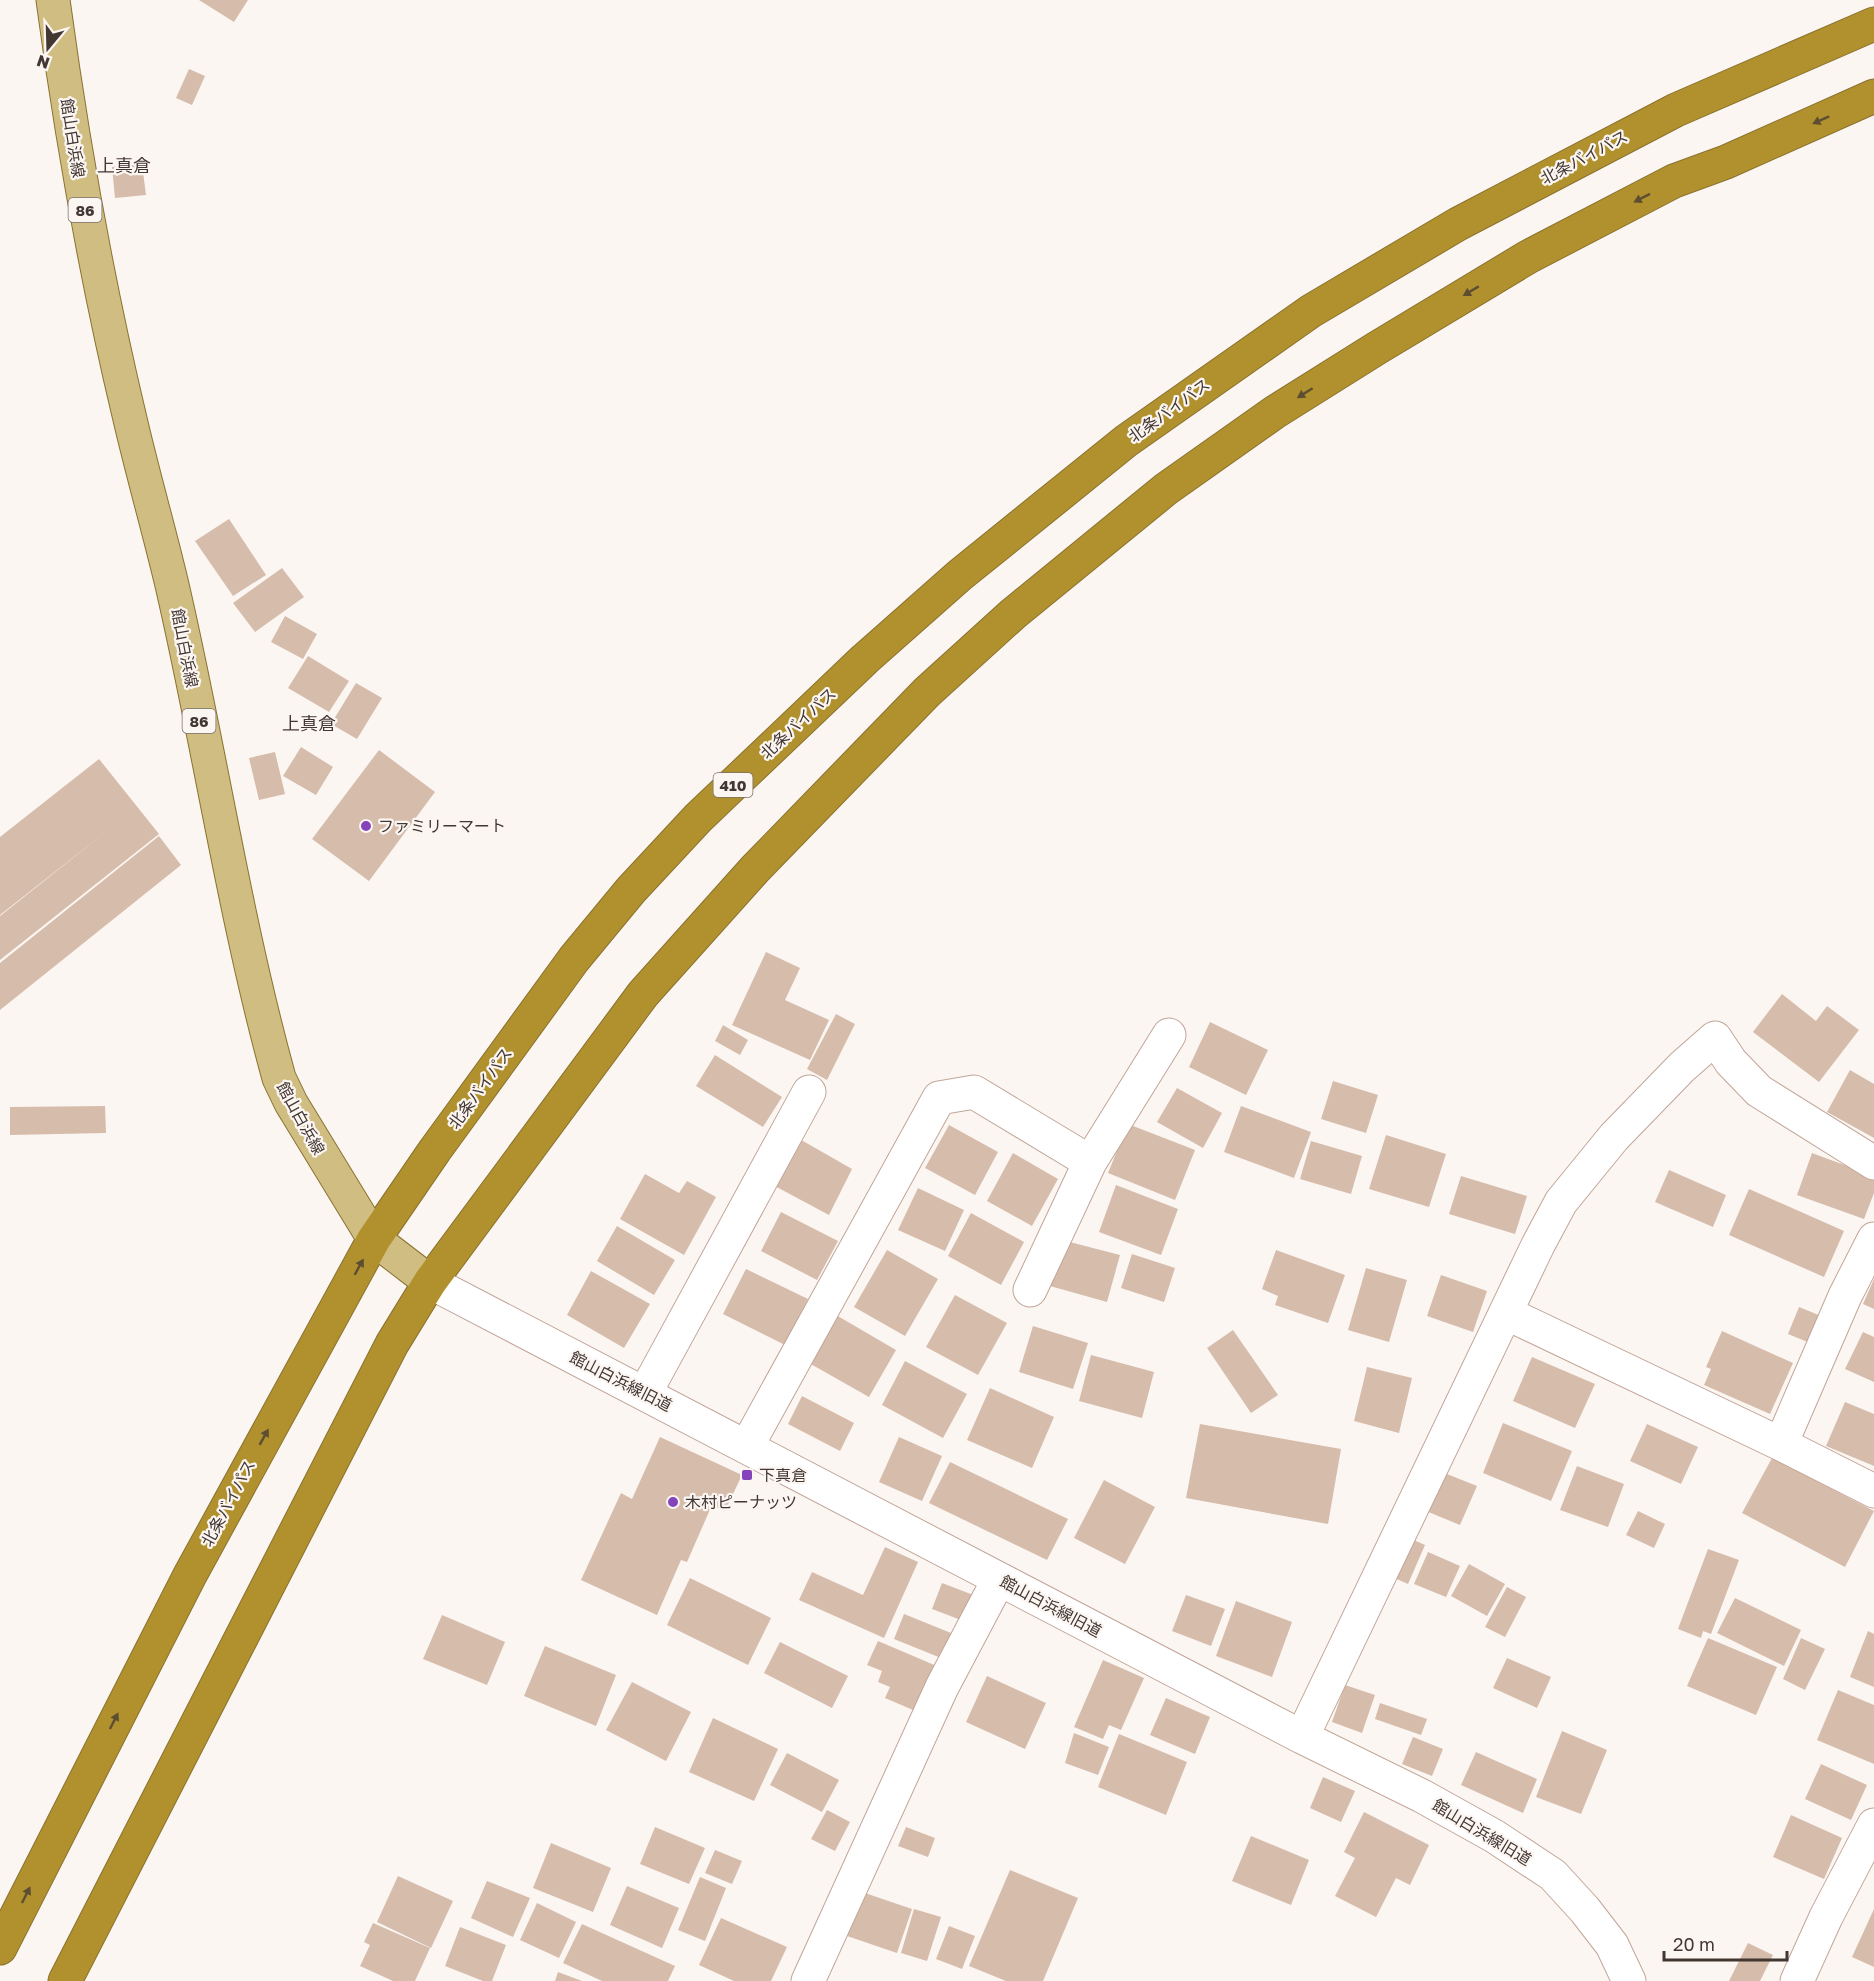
<svg xmlns="http://www.w3.org/2000/svg" width="1874" height="1981" font-family="'Golos Text','Noto Sans JP',sans-serif">
	<style>
		.building { fill: #d6bcab }
		.lines { fill: none; stroke-linecap: round; stroke-linejoin: round }
		.minor-casing { stroke: #c1a598; stroke-width: 35 }
		.major-casing { stroke: #8a722f; stroke-width: 35 }
		.highway-casing { stroke: #8a722f; stroke-width: 35 }
		.minor { stroke: #fff; stroke-width: 33 }
		.major { stroke: #d0bd81; stroke-width: 33 }
		.highway { stroke: #b1912d; stroke-width: 33 }
		.oneway { fill: #5e4e31 }
		.poi-dot { fill: #8544b9; stroke: #fcf6f3; stroke-width: 2 }
		.labels { text-anchor: middle; dominant-baseline: central; stroke-width: 4.5; stroke-linejoin: round; paint-order: stroke }
		.shield { fill: #fcf6f3; stroke: #7a706c; stroke-width: 1.5 }
		.shield-label { font-size: 15px; font-weight: bold; fill: #433732 }
		.street-label { font-size: 16px; fill: #433732; stroke: #fcf6f3 }
		.poi-label { font-size: 16px; fill: #433732; stroke: #fcf6f3; text-anchor: start }
		.neighbourhood-label { font-size: 18px; fill: #433732; stroke: #fcf6f3 }
	</style>
	<rect width="100%" height="100%" fill="#fcf6f3"/>
	<path class="building" d="M199 0H248L234 22Z
		M189 69 205 76 192 105 176 98Z
		M142 164 146 195 115 198 112 167Z
		M229 519 266 575 233 596 195 541Z
		M282 568 304 597 255 632 233 603Z
		M285 616 317 634 303 659 271 642Z
		M308 656 349 681 329 712 288 688Z
		M356 683 382 698 357 739 331 724Z
		M301 747 333 767 316 795 283 776Z
		M379 750 435 792 369 881 312 839Z
		M275 752 285 794 259 800 249 758Z
		M99 759 159 834 0 960V916L107 831 0 915V837Z
		M159 836 181 865 0 1010V963Z
		M766 952 800 968 785 1000 829 1020 810 1060 732 1025Z
		M1782 994 1816 1021 1827 1006 1859 1030 1819 1082 1753 1032Z
		M836 1014 855 1024 827 1080 807 1069Z
		M1210 1022 1268 1050 1246 1095 1189 1067Z
		M723 1025 748 1040 740 1055 715 1041Z
		M715 1055 782 1097 763 1127 696 1086Z
		M1850 1070 1874 1084V1138L1827 1112Z
		M1333 1081 1378 1095 1366 1133 1321 1119Z
		M1177 1088 1222 1113 1203 1148 1157 1122Z
		M105 1106 106 1133 10 1135V1107Z
		M1241 1106 1311 1132 1294 1178 1224 1152Z
		M1128 1124 1195 1150 1175 1200 1108 1173Z
		M949 1125 998 1152 975 1195 925 1168Z
		M1386 1135 1446 1154 1429 1207 1369 1189Z
		M796 1137 852 1169 829 1215 771 1184Z
		M1311 1141 1362 1156 1351 1194 1300 1179Z
		M1013 1153 1058 1179 1032 1226 987 1201Z
		M1812 1153 1874 1176V1193L1864 1219 1797 1195Z
		M1669 1170 1726 1195 1713 1227 1655 1202Z
		M645 1174 679 1193 687 1181 716 1197 684 1255 620 1219Z
		M1461 1176 1527 1196 1515 1234 1449 1214Z
		M1116 1185 1178 1209 1161 1255 1099 1232Z
		M918 1188 964 1210 945 1251 898 1230Z
		M1749 1189 1844 1231 1824 1277 1729 1235Z
		M781 1212 838 1241 817 1280 761 1251Z
		M971 1213 1024 1242 1001 1285 948 1256Z
		M617 1226 675 1260 654 1295 597 1261Z
		M1062 1240 1120 1255 1107 1302 1050 1286Z
		M887 1250 938 1279 905 1336 854 1307Z
		M1276 1250 1345 1275 1328 1323 1275 1305 1278 1296 1262 1289Z
		M1132 1254 1175 1268 1164 1302 1121 1288Z
		M1366 1268 1407 1280 1389 1342 1348 1330Z
		M746 1269 808 1299 785 1345 723 1314Z
		M591 1271 650 1304 624 1348 567 1315Z
		M1441 1275 1487 1291 1473 1332 1427 1316Z
		M1874 1279V1309L1863 1304Z
		M955 1295 1007 1323 978 1375 926 1347Z
		M1799 1307 1821 1316 1810 1343 1788 1334Z
		M836 1315 896 1350 869 1397 809 1363Z
		M1033 1326 1088 1343 1073 1389 1019 1372Z
		M1233 1330 1278 1395 1251 1413 1207 1348Z
		M1722 1331 1793 1363 1770 1414 1704 1385 1711 1369 1706 1367Z
		M1863 1332 1874 1337V1382L1845 1369Z
		M1091 1355 1154 1372 1142 1418 1079 1401Z
		M1532 1357 1595 1384 1575 1428 1513 1401Z
		M905 1361 967 1394 943 1438 882 1405Z
		M1367 1367 1412 1378 1399 1433 1354 1421Z
		M990 1388 1054 1417 1032 1468 967 1440Z
		M802 1396 854 1423 840 1451 788 1424Z
		M1845 1402 1874 1414V1466L1826 1446Z
		M1503 1423 1572 1451 1551 1501 1483 1473Z
		M1200 1424 1341 1449 1328 1524 1186 1498Z
		M1647 1424 1698 1447 1681 1484 1630 1461Z
		M660 1437 742 1475 725 1511 712 1505 687 1562 681 1560 657 1615 581 1580 621 1493 632 1499Z
		M899 1437 942 1456 922 1501 879 1482Z
		M1772 1458 1874 1511 1845 1567 1742 1513Z
		M950 1462 1068 1519 1047 1560 929 1503Z
		M1577 1466 1624 1484 1608 1527 1560 1510Z
		M1442 1472 1477 1486 1460 1525 1426 1511Z
		M1104 1480 1155 1507 1125 1564 1074 1538Z
		M1638 1511 1665 1524 1654 1548 1626 1535Z
		M1407 1537 1425 1545 1408 1584 1390 1576Z
		M885 1547 918 1562 884 1638 799 1600 812 1572 863 1595Z
		M1708 1549 1739 1560 1711 1634 1703 1631 1701 1638 1678 1629Z
		M1428 1552 1460 1566 1446 1597 1414 1584Z
		M1469 1564 1505 1584 1487 1616 1451 1596Z
		M690 1578 771 1618 748 1665 667 1625Z
		M942 1583 976 1596 966 1622 932 1609Z
		M1507 1587 1526 1597 1505 1637 1485 1627Z
		M1186 1595 1225 1609 1211 1646 1172 1631Z
		M1735 1598 1801 1630 1784 1666 1717 1633Z
		M1236 1601 1292 1622 1272 1677 1216 1656Z
		M904 1614 956 1635 946 1660 894 1639Z
		M442 1615 505 1642 487 1685 423 1659Z
		M1868 1631 1874 1634V1687L1850 1677Z
		M1708 1638 1777 1667 1756 1715 1687 1686Z
		M1801 1638 1825 1649 1805 1690 1783 1679Z
		M878 1641 939 1667 920 1713 885 1698 890 1687 878 1682 882 1671 867 1665Z
		M780 1642 848 1676 832 1708 764 1673Z
		M545 1646 616 1675 596 1726 524 1696Z
		M1507 1658 1551 1677 1537 1708 1493 1688Z
		M1103 1660 1144 1678 1121 1730 1109 1725 1103 1739 1074 1727Z
		M987 1676 1046 1703 1025 1749 966 1722Z
		M632 1682 691 1712 666 1761 606 1730Z
		M1345 1685 1375 1695 1362 1733 1332 1722Z
		M1838 1690 1874 1705V1764L1817 1740Z
		M1166 1698 1210 1717 1195 1754 1150 1735Z
		M1380 1703 1427 1719 1421 1735 1375 1719Z
		M713 1718 778 1749 754 1801 689 1772Z
		M1562 1731 1607 1750 1581 1814 1536 1797Z
		M1074 1733 1109 1747 1098 1775 1065 1763Z
		M1119 1734 1187 1762 1166 1815 1098 1787Z
		M1413 1737 1443 1749 1432 1776 1402 1764Z
		M1476 1752 1537 1779 1523 1813 1461 1785Z
		M787 1753 839 1780 822 1812 770 1785Z
		M1821 1764 1867 1785 1851 1820 1805 1799Z
		M1323 1777 1355 1791 1341 1822 1310 1808Z
		M827 1810 850 1822 835 1851 811 1839Z
		M1364 1812 1429 1845 1410 1885 1396 1878 1376 1917 1335 1896 1355 1858 1344 1852Z
		M1791 1815 1842 1838 1824 1879 1773 1857Z
		M655 1827 705 1848 689 1884 640 1864Z
		M906 1827 935 1838 928 1857 898 1846Z
		M1251 1836 1309 1860 1291 1905 1232 1881Z
		M551 1843 611 1868 593 1912 533 1888Z
		M715 1850 742 1861 732 1884 705 1873Z
		M1010 1870 1078 1898 1043 1981H1006L969 1966Z
		M398 1876 453 1901 431 1948 377 1922Z
		M700 1877 726 1888 705 1941 678 1930Z
		M487 1881 530 1898 513 1937 471 1918Z
		M627 1886 679 1908 662 1948 610 1925Z
		M862 1892 912 1909 897 1953 847 1936Z
		M537 1903 576 1922 559 1958 520 1940Z
		M914 1909 941 1917 927 1961 901 1953Z
		M1874 1909V1967L1852 1957Z
		M721 1918 787 1947 771 1981H734L699 1965Z
		M373 1923 430 1948 415 1981H393L360 1966 370 1945 364 1942Z
		M582 1924 675 1966 668 1981H602L563 1963Z
		M949 1926 975 1936 962 1969 936 1959Z
		M460 1927 506 1945 492 1981H483L445 1966Z
		M1748 1943 1773 1955 1760 1981H1729Z
		M558 1972 582 1981H555Z"/>
	<g class="lines">
		<defs>
			<path id="minor" d="M430 1282 1302 1737 1422 1796 1494 1836 1553 1875 1585 1910 1612 1945 1629 1981
				M1030 1290 1090 1162 1169 1035
				M1506 1313 1781 1444 1874 1491
				M645 1393 809 1092
				M1781 1444 1845 1296 1874 1239
				M747 1446 939 1098 974 1092 1090 1162
				M1302 1737 1538 1245 1561 1202 1614 1137 1682 1067 1715 1038 1731 1062 1759 1091 1874 1163
				M808 1981 942 1687 999 1579
				M1797 1981 1826 1917 1874 1825"/>
			<path id="major" d="M53 0C72 141 97 281 130 419 143 475 159 530 172 585 210 749 234 915 279 1078L291 1103 374 1239 430 1282"/>
			<path id="highway" d="M0 1948 190 1575 374 1239 435 1150 574 959 631 890 698 818 865 659 960 575 1126 441 1311 311 1458 224 1676 110 1874 24
				M65 1981 392 1344 430 1282 643 994 755 869 927 692 1013 614 1166 489 1275 412 1377 348 1528 257 1674 181 1726 162 1874 96"/>
		</defs>
		<use href="#minor" class="minor-casing"/>
		<use href="#major" class="major-casing"/>
		<use href="#highway" class="highway-casing"/>
		<use href="#minor" class="minor"/>
		<use href="#major" class="major"/>
		<use href="#highway" class="highway"/>
	</g>
	<defs><path id="oneway-solid" d="M-6-.8H1V-3.2L6.5 0L1 3.2V.8H-6Z" transform="scale(1.5)"/></defs>
	<g class="oneway">
		<use href="#oneway-solid" transform="translate(1821 120) rotate(156)"/>
		<use href="#oneway-solid" transform="translate(1642 198) rotate(153)"/>
		<use href="#oneway-solid" transform="translate(1471 291) rotate(149)"/>
		<use href="#oneway-solid" transform="translate(1305 393) rotate(148)"/>
		<use href="#oneway-solid" transform="translate(359 1267) rotate(-61)"/>
		<use href="#oneway-solid" transform="translate(264 1437) rotate(-61)"/>
		<use href="#oneway-solid" transform="translate(114 1721) rotate(-63)"/>
		<use href="#oneway-solid" transform="translate(26 1895) rotate(-63)"/>
	</g>
	<g class="poi-dot">
		<circle cx="366" cy="826" r="6"/>
		<rect x="741" y="1469" width="12" height="12" rx="3"/>
		<circle cx="673" cy="1502" r="6"/>
	</g>
	<g class="labels">
		<g class="shield">
			<rect x="68.5" y="198" width="33" height="24" rx="4.5"/>
			<rect x="182.5" y="709" width="33" height="24" rx="4.5"/>
			<rect x="713.5" y="773" width="39" height="24" rx="4.5"/>
		</g>
		<g class="shield-label">
			<text x="85" y="210">86</text>
			<text x="199" y="721">86</text>
			<text x="733" y="785">410</text>
		</g>
		<g class="street-label">
			<text transform="translate(73 138) rotate(81)">館山白浜線</text>
			<text transform="translate(1584 157) rotate(-28)">北条バイパス</text>
			<text transform="translate(1169 410) rotate(-36)">北条バイパス</text>
			<text transform="translate(185 648) rotate(79)">館山白浜線</text>
			<text transform="translate(798 723) rotate(-43)">北条バイパス</text>
			<text transform="translate(480 1088) rotate(-54)">北条バイパス</text>
			<text transform="translate(301 1118) rotate(61)">館山白浜線</text>
			<text transform="translate(621 1381) rotate(27)">館山白浜線旧道</text>
			<text transform="translate(228 1503) rotate(-62)">北条バイパス</text>
			<text transform="translate(1051 1606) rotate(28)">館山白浜線旧道</text>
			<text transform="translate(1482 1832) rotate(31)">館山白浜線旧道</text>
		</g>
		<g class="poi-label">
			<text x="378" y="826">ファミリーマート</text>
			<text x="759" y="1475">下真倉</text>
			<text x="685" y="1502">木村ピーナッツ</text>
		</g>
		<g class="neighbourhood-label">
			<text x="124" y="165">上真倉</text>
			<text x="309" y="723">上真倉</text>
		</g>
	</g>
	<g transform="translate(48 48) rotate(199)" stroke="#fcf6f3" stroke-width="4.5" paint-order="stroke">
	<path d="M0-4.5L10 22L0 15L-10 22Z" fill="#433732"/>
	<text y="-9" font-size="16" font-weight="bold" text-anchor="middle" fill="#433732">N</text>
	</g>
	<path d="M1664 1951v9h123v-9" fill="none" stroke="#433732" stroke-width="3"/>
	<text x="1673" y="1951" font-size="18" fill="#433732" stroke="#fcf6f3" stroke-width="4.5" paint-order="stroke">20 m</text>
</svg>
